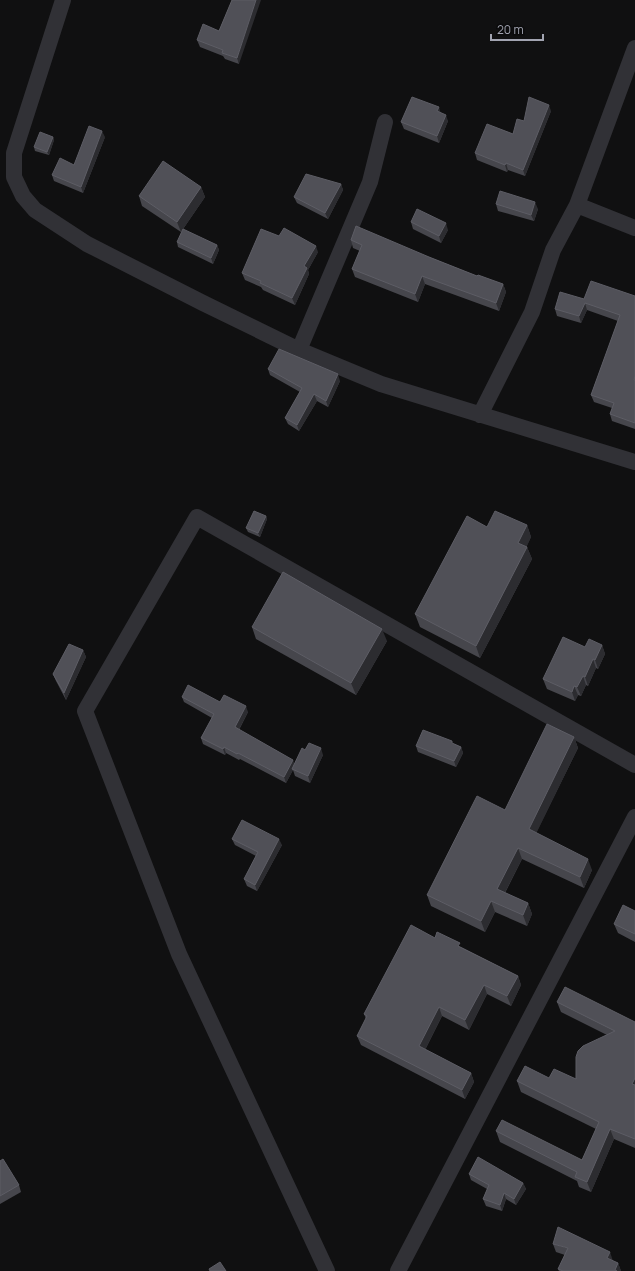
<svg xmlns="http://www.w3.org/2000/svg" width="635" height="1271" font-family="Manrope,sans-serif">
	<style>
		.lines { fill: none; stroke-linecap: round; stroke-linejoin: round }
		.street { stroke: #313136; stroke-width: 16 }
		.wall { fill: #46464c }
		.shaded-wall { fill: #2c2c30 }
		.building { fill: #505057; stroke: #5d5d65 }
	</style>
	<rect width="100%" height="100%" fill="#101011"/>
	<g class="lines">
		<path class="street" d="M63 0 14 153V177L23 196 35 210 87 244 203 303 299 350 381 384 635 462
			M577 205 635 228
			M299 350 370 182 385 122
			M480 415 532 312 553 250 577 205 635 48
			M327 1271 179 954 85 711 197 517 635 765
			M398 1271 635 817"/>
	</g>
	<path class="wall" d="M232 0 239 64 225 59 223 56 200 47 197 40 219 31Z
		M551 111 525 176 508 170 507 172 477 160 475 153 513 134 524 121Z
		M441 113 448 121 439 143 404 129 401 122Z
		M53 137 54 140 49 155 35 151 34 147Z
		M105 137 83 193 54 181 52 175 74 165Z
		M341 184 343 190 328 219 297 203 294 197Z
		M201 187 205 197 181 232 142 206 139 196Z
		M496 204 538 209 534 221 498 211Z
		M411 222 448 230 441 243 413 229Z
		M351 240 429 257 477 276 503 284 506 292 499 311 425 284 418 302 355 277 352 269 360 251 353 248Z
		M177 242 217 245 219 250 213 264 178 247Z
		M318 252 308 270 309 274 295 305 263 290 261 287 245 280 242 273Z
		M635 296V429L612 421 610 414 612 408 594 402 591 395 618 321 587 310 581 323 557 316 555 309 584 299Z
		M268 369 340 381 328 407 317 401 299 431 288 424 285 418 300 392 270 375Z
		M266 516 267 519 260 537 248 532 246 528Z
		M527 525 531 537 526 547H527L532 559 480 658 420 627 415 614 487 527Z
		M252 627 387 641 356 695 256 639Z
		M602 645 605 654 598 669 596 668 588 686 586 685 581 696 578 695 575 701 547 689 543 679 585 647Z
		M83 650 86 657 66 700 56 681 53 674Z
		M182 697 220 702 248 712 239 730 294 764 305 750 323 755 310 783 295 776 293 770 286 783 240 759 239 760 226 753 225 755 203 744 201 738 212 718 184 702Z
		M574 737 578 748 536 833 592 870 584 888 522 859 505 893 528 903 532 914 527 926 495 912 485 932 431 906 427 895 505 810Z
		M454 744 461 747 463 753 456 767 418 752 416 746Z
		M232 839 282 845 257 891 247 886 244 879 256 856 235 845Z
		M635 911V942L618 933 614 924Z
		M435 938 461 947 518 976 521 985 511 1006 487 994 469 1030 442 1016 425 1050 471 1073 474 1082 465 1099 361 1045 357 1036 366 1019 364 1014Z
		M557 1002 635 1022V1148L614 1139 591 1192 579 1187 577 1181 500 1142 496 1131 582 1160 596 1129 521 1092 517 1081 549 1078 576 1079 607 1035 561 1012Z
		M0 1161 19 1185 21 1192 0 1204Z
		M469 1174 523 1183 526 1189 516 1205 506 1199 502 1211 486 1206 483 1199 487 1189 471 1180Z
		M553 1244 613 1261 618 1263 621 1271H559L558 1269 565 1255 556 1252Z"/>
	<path class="shaded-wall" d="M256 0H261L239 64 237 58Z
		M549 105 551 111 525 176 523 170Z
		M439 107 441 114 437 111Z
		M446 115 448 121 439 143 437 136Z
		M102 131 105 137 83 193 81 187Z
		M53 137 54 140 49 155 47 152Z
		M506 163 508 170 507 172 505 165Z
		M341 184 343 190 328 219 325 213Z
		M201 187 205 197 181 232 177 222Z
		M535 202 538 209 534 221 531 215Z
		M446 223 448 230 441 243 439 236Z
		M217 245 219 250 213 264 211 258Z
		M316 246 318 252 308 270 309 274 295 305 292 298 304 266Z
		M422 276 425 284 418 302 415 294Z
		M503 284 506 292 499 311 496 303Z
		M585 303 587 310 581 323 579 316Z
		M338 374 340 381 328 407 326 401Z
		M314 394 317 401 299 431 297 425Z
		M266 516 267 519 260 537 258 533Z
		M527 525 531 537 523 555 518 543Z
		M527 547 532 559 480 658 476 646Z
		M382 629 387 641 356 695 351 683Z
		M602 645 605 654 598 669 595 660Z
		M83 650 86 657 66 700 64 693Z
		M593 659 596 668 588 686 585 677Z
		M583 676 586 685 581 696 577 687Z
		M574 686 578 695 575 701 572 692Z
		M246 706 248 712 237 733 235 727Z
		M574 737 578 748 533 840 529 829Z
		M224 747 226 753 225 755 223 749Z
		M461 747 463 753 456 767 454 761Z
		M321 748 323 755 310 783 308 776Z
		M293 760 295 765 292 769 293 770 286 783 284 777Z
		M279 839 282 845 257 891 255 885Z
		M518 848 522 859 501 900 497 889Z
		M588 859 592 870 584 888 580 877Z
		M491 901 495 912 485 932 481 921Z
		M528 903 532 914 527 926 523 915Z
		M518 976 521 985 511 1006 507 996Z
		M484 985 487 994 469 1030 465 1020Z
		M439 1007 442 1016 422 1056 419 1046Z
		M471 1073 474 1082 465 1099 462 1090Z
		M635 1078V1092L632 1084Z
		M610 1129 614 1139 591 1192 587 1182Z
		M523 1183 526 1189 516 1205 514 1199Z
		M504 1193 506 1199 502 1211 500 1205Z
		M610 1252 613 1261 607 1258Z
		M618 1263 621 1271H615V1270Z"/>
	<path class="building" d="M232 0H256L237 58 222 53 223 50 197 40 203 24 219 31Z
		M412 97 439 107 437 111 446 115 437 136 401 122Z
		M529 97 549 105 523 170 506 163 505 165 475 153 487 124 513 134 517 119 524 121Z
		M89 126 102 131 81 187 52 175 60 158 74 165Z
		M40 132 53 137 47 152 34 147Z
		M163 161 201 187 177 222 139 196Z
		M306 174 341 184 325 213 294 197Z
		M500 191 535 202 531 215 496 204Z
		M417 209 446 223 439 236 411 222Z
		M356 226 429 257 477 276 478 275 503 284 496 303 422 276 415 294 352 269 362 245 351 240Z
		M284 228 316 246 304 266 307 268 292 298 260 283 261 281 242 273 261 229 279 236Z
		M183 229 217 245 211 258 177 242Z
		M591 281 635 296V376L634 380H635V423L610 414 614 403 591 395 620 315 585 303 579 316 555 309 560 292 584 299Z
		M279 349 338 374 326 401 314 394 297 425 285 418 302 388 268 369Z
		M254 511 266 516 258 533 246 528Z
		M495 511 527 525 518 543 527 547 476 646 415 614 467 516 487 527Z
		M283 572 382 629 351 683 252 627Z
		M563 637 585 647 589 639 602 645 595 660 593 659 585 677 583 676 577 687 574 686 572 692 543 679Z
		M69 644 83 650 64 693 53 674Z
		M188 685 220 702 224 695 246 706 235 727 293 760 284 777 238 753 237 754 224 747 223 749 201 738 214 714 182 697Z
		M547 724 574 737 529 829 588 859 580 877 518 848 497 889 528 903 523 915 491 901 481 921 427 895 477 796 505 810Z
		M423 730 452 741V743L461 747 454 761 416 746Z
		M309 743 321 748 308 776 292 769 302 748 305 750Z
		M242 820 279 839 255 885 244 879 258 852 232 839Z
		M623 905 635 911V934L614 924Z
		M411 925 435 938 437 932 460 943 458 946 518 976 507 996 484 985 465 1020 439 1007 419 1046 471 1073 462 1090 357 1036 367 1016 364 1014Z
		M565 987 635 1022V1078L632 1084 635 1085V1139L610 1129 587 1182 575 1177 577 1172 496 1131 502 1120 582 1160 599 1122 517 1081 525 1066 549 1078 554 1069 576 1079V1057L578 1051 583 1046 615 1031 557 1002Z
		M478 1157 523 1183 514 1199 504 1193 500 1205 483 1199 489 1185 469 1174Z
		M3 1159 19 1185 0 1196V1161Z
		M558 1227 610 1252 607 1258 618 1263 615 1270 617 1271H563L558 1269 568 1248 553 1244Z
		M220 1262 226 1271H210L209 1269Z"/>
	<path d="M491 34v6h52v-6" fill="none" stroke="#a2a4b1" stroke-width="2"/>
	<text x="497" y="34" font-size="12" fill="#a2a4b1" stroke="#0b0b0c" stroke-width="3" paint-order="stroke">20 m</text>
</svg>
